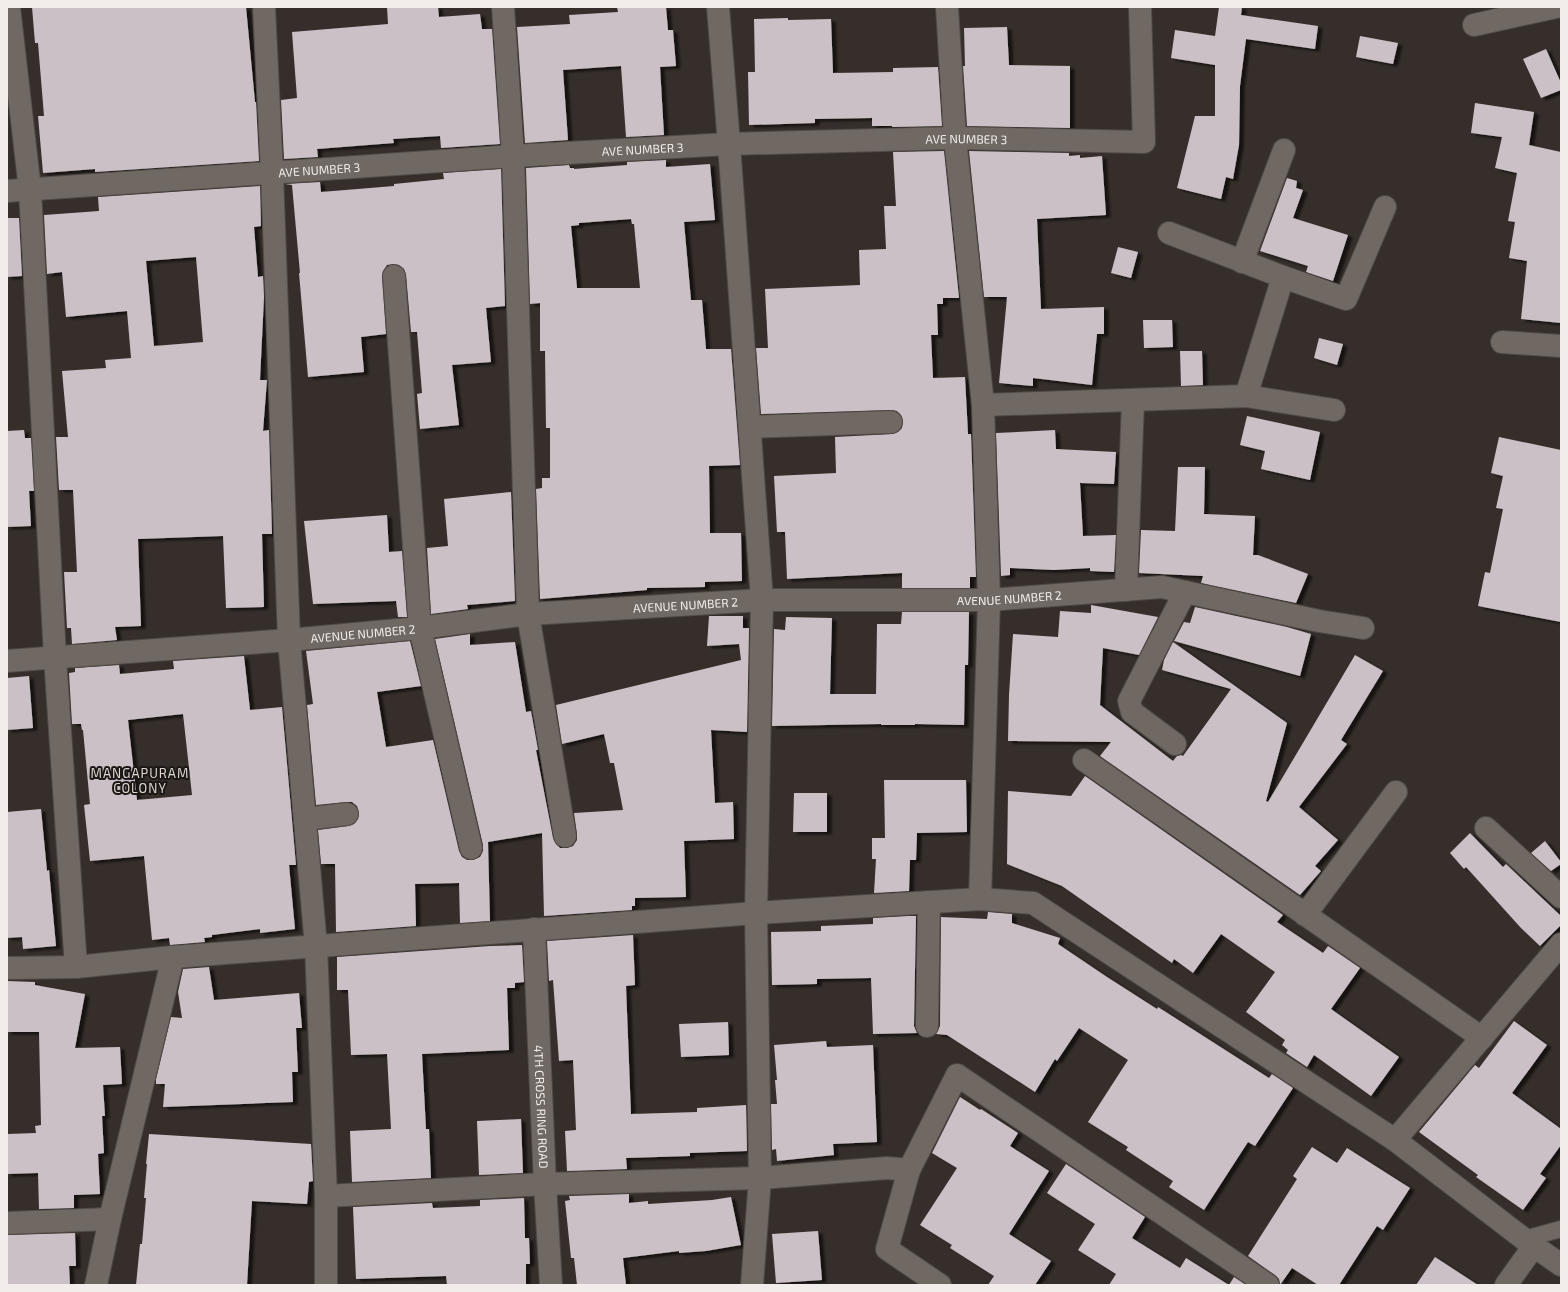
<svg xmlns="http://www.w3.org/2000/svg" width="1568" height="1292" font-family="'Exo 2',sans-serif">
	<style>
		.building { fill: #cac0c6; fill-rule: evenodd; filter: url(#shadow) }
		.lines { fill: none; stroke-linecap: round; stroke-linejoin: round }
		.lane-casing { stroke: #504a47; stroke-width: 18 }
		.street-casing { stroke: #504a47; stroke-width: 24 }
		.lane { stroke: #706963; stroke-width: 16 }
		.street { stroke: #706963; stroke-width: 22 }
		.labels { text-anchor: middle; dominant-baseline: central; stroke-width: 4; stroke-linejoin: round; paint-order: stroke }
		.street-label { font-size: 12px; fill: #f2edea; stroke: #1b1715 }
		.neighbourhood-label { font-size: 13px; letter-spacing: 1px; fill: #ded5cf; stroke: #1b1715 }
	</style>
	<defs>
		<filter id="shadow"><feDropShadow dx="4.5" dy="2.5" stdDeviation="1" flood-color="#0009"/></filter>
	</defs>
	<rect width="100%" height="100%" fill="#352e2a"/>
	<path class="building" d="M32 7H246L255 102H256L259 161 95 172V169L43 173 38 116H44L38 43H35Z
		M387 7H438L439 17 480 14 482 29H492L500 144 441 148 440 136 393 139 394 143 317 149 318 157 284 159 281 100 297 98 292 32 388 24Z
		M617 7H666L668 30H673L676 66 660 67 664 135 626 137 621 66 563 70 568 140 525 143 517 27 570 24 569 15 618 12Z
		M1219 7H1242L1241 15 1318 26 1315 49 1246 39 1240 86 1239 145 1233 179 1226 177 1221 199 1177 188 1195 116H1215V65L1171 58 1175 30 1215 36Z
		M788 18V20L831 19 833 73 893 72V68L938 67 942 126 892 127V126H872V118L815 119V123L749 125 748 72H755L754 19Z
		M1007 27 1009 65 1070 66V128L967 126 963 66H965L964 28Z
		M1360 36 1398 43 1393 64 1356 57Z
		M1546 49 1561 83V90L1541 98 1523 59Z
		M1475 103 1534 112 1529 145 1561 152V323L1521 319 1527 261 1509 258 1515 222 1508 221 1517 173 1495 168 1502 137 1471 133Z
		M944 151 959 298H943V304H937L938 335H931L933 378 965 377 968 434H971L976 577H970V588H902V573L787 579 785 532H777L774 476 836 473 835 437 892 434 898 432 902 428 903 421 901 415 897 411 891 410 761 414 756 348H768L765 289 860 285 859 250 886 249 884 206H896L893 152Z
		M969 151 1069 153V156L1080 155V158L1102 156 1106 215 1037 219 1041 309 1104 307V334H1097L1092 385 1033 378V386L999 383 1007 297H984Z
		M666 160V167L710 164 715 220 684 222 691 300H702L706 349H731L740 465 709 466 710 533H741L742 581 705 582V587L647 588V590L540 599 536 489 542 488V478H550V428H546L545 351H540V303L530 304 526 168 569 165 570 168H574V169L627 165V162ZM631 219 632 224H634L640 288H577L571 226 579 225V223Z
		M501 169 505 306 486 308 491 362 452 365 459 425 420 429 417 394 422 393 417 332H411L406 275 404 269 399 265 393 264 387 265 383 271 382 277 386 334 361 337 364 372 308 377 299 273H300L292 185 285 184 320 182 321 192 394 186V184L444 179 443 173Z
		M1287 178 1297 181 1296 188 1303 190 1293 218 1348 235 1333 281 1306 272 1308 266 1260 251Z
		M260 186 261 226 254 227 258 277 263 276 264 297 260 380H267L263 431 269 430 272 534H262L264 607 226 608 223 536 138 539 141 626 115 627 117 640 72 644 71 628H67L64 572H77L73 490H59L56 437H68L62 371 106 368 105 360 131 358 127 311 66 317 62 272 47 274 44 215 99 211 98 197ZM196 257 203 342 154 346 146 261Z
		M7 218H19L22 276 7 277Z
		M1118 247 1138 252 1131 278 1111 273Z
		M1143 320H1172L1173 347 1144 348Z
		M1319 338 1343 344 1337 365 1314 358Z
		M1180 351H1202L1203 385 1181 386Z
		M1247 416 1320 432 1310 480 1261 469 1265 451 1240 445Z
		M24 430 25 438H31L34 491H29L31 526 7 527V431Z
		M1055 430 1056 449 1116 452 1114 484 1080 483 1083 536 1116 535 1114 572 1090 571V568L1054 570 1010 568V575L1001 576 996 433Z
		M1499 437 1561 450V622L1478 606 1485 572 1490 573 1503 509 1496 508 1503 476 1491 473Z
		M1178 467H1205L1204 514 1255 516 1253 555H1258L1308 574 1296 603 1201 583 1203 576 1139 573 1141 530 1175 531Z
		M511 492 515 601 467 605 468 609 431 614 427 548 448 546 444 499Z
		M387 515 389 552 402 551 407 617H398L396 601 313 604 304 521Z
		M1091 605 1158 617 1139 655 1103 648 1100 705 1173 761 1177 756 1181 755 1183 756 1231 689 1162 670 1164 660 1173 642 1287 723 1266 801 1268 802 1355 655 1383 671 1341 740 1347 744 1299 807 1338 840 1315 866 1321 871 1300 895 1100 756 1111 742 1008 741 1009 695 1013 634 1058 637 1060 611 1091 613Z
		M1195 607 1287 627 1311 634 1300 676 1174 641 1184 622 1190 623Z
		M902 612H969L968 665H965L964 725 915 724V725H881V724L772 726 774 629 785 630 786 617 832 618 830 694H876L877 624H901Z
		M709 616H743V628H749L747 732 711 730 715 803 733 802 734 839 684 841 686 897 635 898V906H632V910L544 916 542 833 488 842 490 921 460 923 459 883 415 884 416 926 336 932 335 864H321L318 830 348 826 354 824 358 819 359 813 357 806 352 802H346L316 805 307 705 313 704 306 651 410 641 421 686 377 692 386 747 433 740 459 851 462 857 467 860H473L480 857 483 851V845L435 639 470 634V645L515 642 526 712 531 711 538 750H536L553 838 556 844 560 848H567L573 846 577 840V834L574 813 623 810 614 763H610L604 734 562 744 556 705 741 660 739 644 707 646Z
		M244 656 250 710 282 707 296 865H289L295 929 260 933V929L212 935V937L204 938 205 942 170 945 169 938 152 940 144 856 90 861 84 805 90 804 83 730H82L81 724H72L69 673 75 672V668L119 665 120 674 174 669 173 661ZM183 714 192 795 137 800 128 720Z
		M29 676 33 728 7 730V678Z
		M1085 776 1283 915 1277 922 1323 953 1328 946 1360 968 1331 1009 1399 1057 1371 1096 1314 1055 1307 1067 1286 1053 1288 1050 1282 1045 1285 1040 1246 1012 1275 972 1221 934 1193 973 1174 959 1172 963 1062 886 1007 864 1008 791 1071 796Z
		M884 780H966L967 832 917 833 916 860H910L909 891 874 893 876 859H872V838H885Z
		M794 793H827V832H793Z
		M41 809 47 871 49 870 56 946 23 949 22 937 7 938V812Z
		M1470 833 1503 867 1506 864 1561 916V925L1540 946 1521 928 1466 867 1464 869 1450 853Z
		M1545 841 1561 862V864L1551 871 1531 853Z
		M988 912 1012 914V923L1060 938 1058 944 1107 977 1157 1009 1158 1007 1269 1078 1272 1074 1293 1088 1255 1146 1248 1142 1204 1210 1169 1187 1173 1181 1126 1150 1128 1147 1088 1122 1128 1060 1079 1028 1057 1061 1055 1059 1035 1092 947 1035 936 1034 940 1026 941 917 987 919Z
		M908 916H916L914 1026 917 1033 873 1034 871 978 817 979V984L772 985 771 932 821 931V926L873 924V918Z
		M633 935 635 985 626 986 631 1114 697 1112V1108L746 1105 747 1151 690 1153V1156L626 1158 627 1169 567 1171 565 1131 576 1130 573 1060 559 1061 553 980 549 981 547 941Z
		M522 945 524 982 515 983V988H507L509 1050 422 1054 426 1129H429L431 1178 352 1182 350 1131 391 1129 387 1054 351 1055 348 990H337V957L490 946Z
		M209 967 214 1000 299 993 302 1028H296L298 1072H292L293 1102 163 1107 165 1084H156V1079L171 1017 182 1018 178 992 183 969Z
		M7 981 35 982V985L85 994 75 1048 120 1047 122 1084 103 1085 105 1116H102L104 1153 98 1154 100 1194 74 1195V1208L39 1209 38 1173 7 1174V1134L36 1133 35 1126 41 1125 39 1032H7Z
		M1514 1021 1547 1045 1512 1093 1561 1129V1145L1540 1174 1546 1178 1523 1210 1476 1177 1478 1175 1419 1132 1475 1065 1479 1068Z
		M728 1022 729 1055 681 1057 679 1024Z
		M826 1041 827 1047 873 1045 877 1142 833 1144 834 1155 777 1161 776 1149 772 1150 771 1104H777L775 1080H777L774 1045Z
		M960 1097 980 1110 981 1109 1018 1133 1010 1146 1049 1171 1009 1234 1051 1261 1035 1285H988L994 1276 950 1248 952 1245 920 1225 957 1168 932 1153Z
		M521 1119 523 1173 479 1175 477 1121Z
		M149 1134 311 1144 313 1181 309 1182 307 1204 252 1201 247 1285H136L140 1244H142L146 1198H144L147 1164H146Z
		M1312 1147 1337 1163 1347 1148 1410 1188 1383 1230 1377 1226 1339 1285H1318L1292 1268 1280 1285 1279 1279 1275 1275 1248 1256 1297 1179 1293 1176Z
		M1066 1164 1145 1217 1132 1238 1180 1268 1186 1258 1229 1285 1234 1277 1246 1285H1109L1116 1274 1078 1250 1095 1224 1047 1193Z
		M629 1194V1203L648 1201V1204L712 1200 731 1197 741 1245 706 1251 679 1253V1251L623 1258 626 1285H577L574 1258H571L565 1201 570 1200 569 1196Z
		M524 1198 525 1238H529L530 1264H526V1285H447L446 1276 356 1279 353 1207 432 1203 433 1208 480 1206V1200Z
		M818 1231 822 1280 776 1283 772 1234Z
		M75 1233 76 1266H69L70 1285H7V1235Z
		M1435 1257 1478 1285H1416Z"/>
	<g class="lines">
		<defs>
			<path id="lane" d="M1524 1239 1561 1229"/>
			<g id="street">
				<path d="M9 7 30 190 55 657 76 967"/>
				<path d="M264 7 272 173 289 640 316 946 326 1196V1285"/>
				<path d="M503 7 513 156 528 614 565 836"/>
				<path d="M718 7 729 144 762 600 756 913 760 1178 752 1285"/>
				<path d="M947 7 955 138 983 405 989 600 980 899"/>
				<path d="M1474 25 1556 7"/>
				<path id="s1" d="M7 191 513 156 729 144 955 138 1144 142 1140 7"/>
				<path d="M1169 233 1283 277 1246 396"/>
				<path d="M1242 262 1284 150"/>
				<path d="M394 276 420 628 471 848"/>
				<path d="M1283 277 1346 299 1385 207"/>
				<path d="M1502 342 1561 346"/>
				<path d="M983 405 1246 396 1334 410"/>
				<path d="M750 427 891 422"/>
				<path d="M1126 590 1133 400"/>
				<path id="s2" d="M7 661 289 640 420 628 528 614 762 600H989L1162 587 1319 621 1363 628"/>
				<path d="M1175 744 1132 712 1129 701 1185 592"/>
				<path d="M1084 760 1482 1038"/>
				<path d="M305 819 347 814"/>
				<path d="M1486 828 1561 897"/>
				<path d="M1305 915 1396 792"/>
				<path id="s3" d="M534 929 545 1184 551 1285"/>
				<path d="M7 968 76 967 173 957 756 913 980 899 1033 903 1395 1140 1524 1239 1561 1265"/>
				<path d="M927 1026 929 902"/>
				<path d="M1395 1140 1561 944"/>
				<path d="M909 1170 887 1249 940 1285"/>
				<path d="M326 1196 545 1184 760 1178 887 1168 909 1170 957 1075 1268 1285"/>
				<path d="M7 1223 110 1219"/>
				<path d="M96 1285 110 1219 173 957"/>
				<path d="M1506 1285 1534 1246"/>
			</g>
		</defs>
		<use href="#lane" class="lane-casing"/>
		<use href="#street" class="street-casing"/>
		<use href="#lane" class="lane"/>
		<use href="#street" class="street"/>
	</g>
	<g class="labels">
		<g class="street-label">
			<text stroke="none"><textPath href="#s1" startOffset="961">AVE NUMBER 3</textPath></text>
			<text stroke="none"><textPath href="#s1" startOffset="637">AVE NUMBER 3</textPath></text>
			<text stroke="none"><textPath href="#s1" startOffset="313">AVE NUMBER 3</textPath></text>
			<text stroke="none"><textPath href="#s2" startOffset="1005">AVENUE NUMBER 2</textPath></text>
			<text stroke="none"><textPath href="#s2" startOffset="681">AVENUE NUMBER 2</textPath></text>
			<text stroke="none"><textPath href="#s2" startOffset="357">AVENUE NUMBER 2</textPath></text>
			<text stroke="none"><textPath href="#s3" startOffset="178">4TH CROSS RING ROAD</textPath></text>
		</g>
		<g class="neighbourhood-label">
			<text x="140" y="773">MANGAPURAM<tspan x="140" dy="15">COLONY</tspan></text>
		</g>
	</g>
	<rect width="1568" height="1292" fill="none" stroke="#f2edea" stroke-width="16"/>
</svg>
